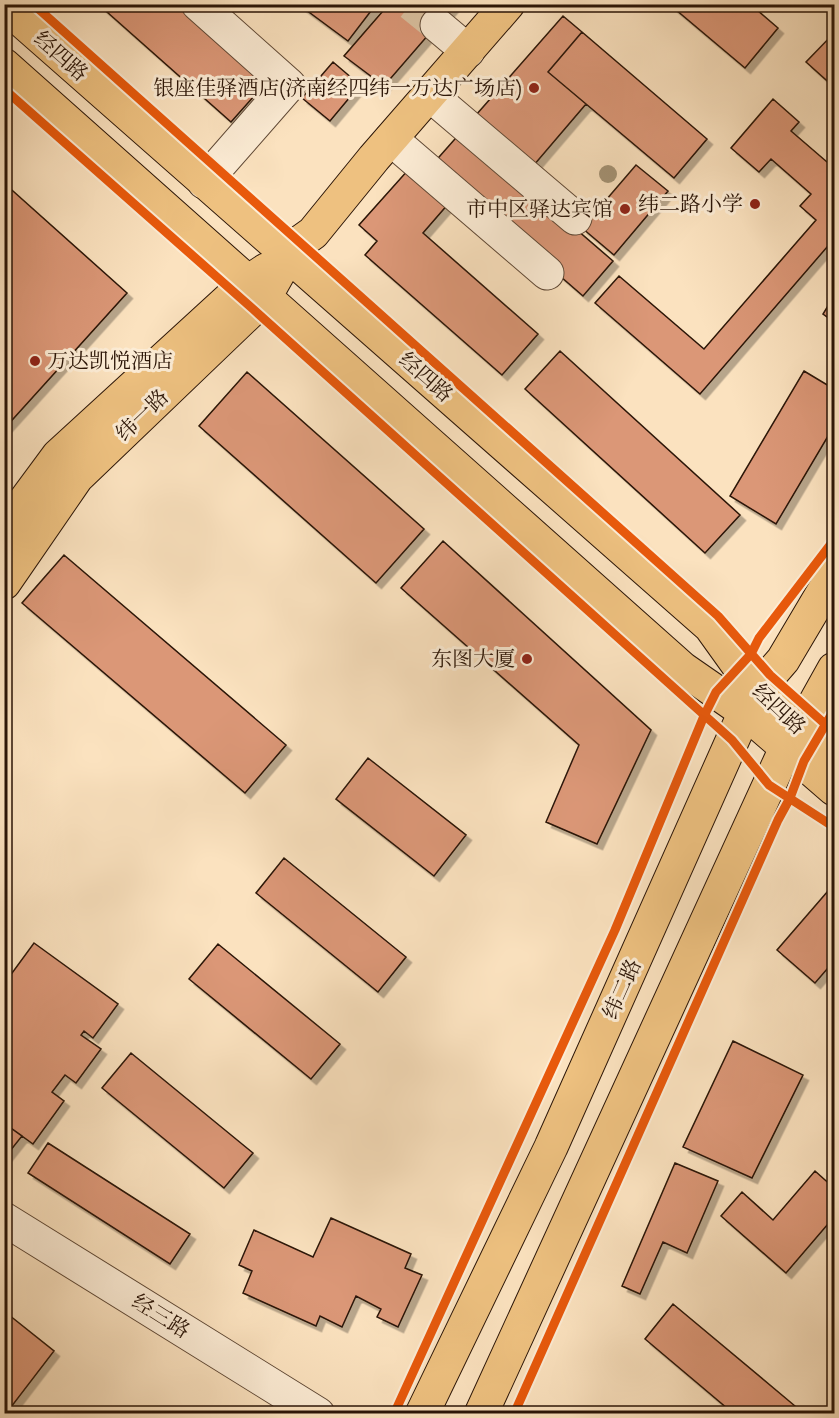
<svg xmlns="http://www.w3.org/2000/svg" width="839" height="1418" font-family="'IM FELL Great Primer','Noto Serif SC',serif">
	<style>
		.building { fill: #db9777; stroke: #2b1507; stroke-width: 1.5; filter: url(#shadow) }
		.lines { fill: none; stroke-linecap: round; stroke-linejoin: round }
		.minor-tunnel { stroke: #dcc3a3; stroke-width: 33; stroke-dasharray: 33 16; stroke-linecap: butt }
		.minor-casing { stroke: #5f4835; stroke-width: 35 }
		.major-casing { stroke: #2b1507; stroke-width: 35 }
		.highway-casing { stroke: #2b1507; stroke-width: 35 }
		.minor { stroke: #fcecd5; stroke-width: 33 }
		.major { stroke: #eec180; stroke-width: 33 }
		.highway { stroke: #eec180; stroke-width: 33 }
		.cycleway-casing { stroke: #fcecd5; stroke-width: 13 }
		.cycleway { stroke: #e8590c; stroke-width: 9 }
		.tree { fill: #a49375 }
		.poi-dot { fill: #8f2418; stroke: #fcecd5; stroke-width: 2 }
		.labels { text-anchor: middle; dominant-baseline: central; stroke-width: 6; stroke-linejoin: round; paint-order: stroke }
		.street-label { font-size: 21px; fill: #2b1507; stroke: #fcecd5 }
		.poi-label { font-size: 21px; fill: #2b1507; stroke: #fcecd5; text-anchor: end }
	</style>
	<defs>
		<filter id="shadow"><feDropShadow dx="5.5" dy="5.5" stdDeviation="0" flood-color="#0004"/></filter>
	</defs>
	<rect width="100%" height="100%" fill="#fbe2bf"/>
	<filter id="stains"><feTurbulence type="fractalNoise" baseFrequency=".00333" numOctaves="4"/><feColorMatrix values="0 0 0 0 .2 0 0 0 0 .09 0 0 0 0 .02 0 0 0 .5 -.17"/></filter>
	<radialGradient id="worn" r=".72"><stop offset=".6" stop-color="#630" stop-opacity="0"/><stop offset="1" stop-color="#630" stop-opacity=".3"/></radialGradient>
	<path class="building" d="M98 4H187L270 78 231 122Z
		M298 4H371L374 7 348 41Z
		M389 4H455L384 86 344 56Z
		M669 4H750L778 28 745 68Z
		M563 16 582 32 548 72 586 104 528 172 469 123Z
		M582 32 707 139 674 178 548 72Z
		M834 33V87L806 62Z
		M333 62 360 85 330 121 302 98Z
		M773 99 799 122 791 131 834 168V239L700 394 595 303 619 276 704 349 816 220 800 206 811 194 771 159 759 172 731 148Z
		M462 131 613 261 583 296 432 165Z
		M636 165 668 191 614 255 582 228Z
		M409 169 449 203 423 233 538 334 502 375 365 255 377 241 359 225Z
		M4 183 127 293 4 429Z
		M834 296V322L823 314Z
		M560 351 740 515 705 553 525 389Z
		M804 371 834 389V426L776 524 730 496Z
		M247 372 424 529 376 583 199 426Z
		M443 541 651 730 597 844 546 822 579 745 401 588Z
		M64 555 286 745 245 793 22 603Z
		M368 758 466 835 434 876 336 799Z
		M284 858 406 957 378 992 256 893Z
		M834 884V961L815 983 777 950Z
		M34 943 118 1004 93 1038 84 1031 81 1035 101 1049 76 1083 65 1075 52 1092 64 1101 33 1144 4 1123V984Z
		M218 944 340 1044 311 1079 189 979Z
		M733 1041 803 1075 752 1178 683 1147Z
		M131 1053 253 1153 224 1188 102 1088Z
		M4 1123 22 1136 6 1156 4 1155Z
		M48 1143 190 1234 170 1264 28 1173Z
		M675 1163 718 1181 687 1253 663 1242 640 1294 622 1286Z
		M815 1171 834 1188V1217L786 1273 721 1216 742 1192 773 1220Z
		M331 1218 411 1254 405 1268 422 1275 398 1327 377 1317 381 1309 356 1296 342 1327 320 1316 316 1326 243 1293 252 1271 239 1265 254 1230 313 1257Z
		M673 1304 795 1406 789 1414H734L645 1339Z
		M4 1311 54 1351 8 1411 4 1408Z"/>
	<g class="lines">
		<path class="minor-tunnel" d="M411 4 437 25"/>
		<defs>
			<path id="minor" d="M198 4 289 85 204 182
				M437 25 468 51
				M430 95 575 218
				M391 139 547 273
				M4 1219 318 1414"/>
			<path id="major" d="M4 5 710 626 758 693 834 760
				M4 65 683 669 745 712 834 789
				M4 529 58 456 248 282 266 270
				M4 583 77 477 265 297 288 256 299 243 313 233 374 158 508 4"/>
			<path id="highway" d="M422 1414 551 1147 745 712 770 675 783 660 834 574
				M481 1414 787 746 810 712 834 669"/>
		</defs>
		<use href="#minor" class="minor-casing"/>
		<use href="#major" class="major-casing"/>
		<use href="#highway" class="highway-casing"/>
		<use href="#minor" class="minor"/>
		<use href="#major" class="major"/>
		<use href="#highway" class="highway"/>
		<defs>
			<path id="cycleway" d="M33 4 718 616 770 675 834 732
				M4 89 253 309 732 740 769 785 834 827
				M394 1414 615 930 704 716 716 692 751 654 759 638 834 540
				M514 1414 778 820 790 798 804 761 834 710"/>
		</defs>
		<use href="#cycleway" class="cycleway-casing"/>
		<use href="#cycleway" class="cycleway"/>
	</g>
	<circle class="tree" cx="608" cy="174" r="9"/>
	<g class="poi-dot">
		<circle cx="534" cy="88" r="6"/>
		<circle cx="755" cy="204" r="6"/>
		<circle cx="625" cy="209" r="6"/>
		<circle cx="35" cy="361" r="6"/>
		<circle cx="527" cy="659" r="6"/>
	</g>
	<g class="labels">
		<g class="street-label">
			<text transform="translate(61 56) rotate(41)">经四路</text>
			<text transform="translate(426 377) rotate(41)">经四路</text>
			<text transform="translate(142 415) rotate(-44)">纬一路</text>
			<text transform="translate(779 709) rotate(43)">经四路</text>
			<text transform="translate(622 989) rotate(-66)">纬二路</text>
			<text transform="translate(161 1316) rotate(32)">经三路</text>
		</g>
		<g class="poi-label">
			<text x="522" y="88">银座佳驿酒店(济南经四纬一万达广场店)</text>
			<text x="743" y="204">纬二路小学</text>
			<text x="613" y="209">市中区驿达宾馆</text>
			<text x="47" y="361" text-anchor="start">万达凯悦酒店</text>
			<text x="515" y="659">东图大厦</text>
		</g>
	</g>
	<rect width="839" height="1418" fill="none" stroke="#fbe2bf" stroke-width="24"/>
	<rect x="6" y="6" width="827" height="1406" fill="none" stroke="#2b1507" stroke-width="3"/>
	<rect x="12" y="12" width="815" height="1394" fill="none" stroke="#2b1507" stroke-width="1.5"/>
	<rect width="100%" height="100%" filter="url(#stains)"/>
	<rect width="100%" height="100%" fill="url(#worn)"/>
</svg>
